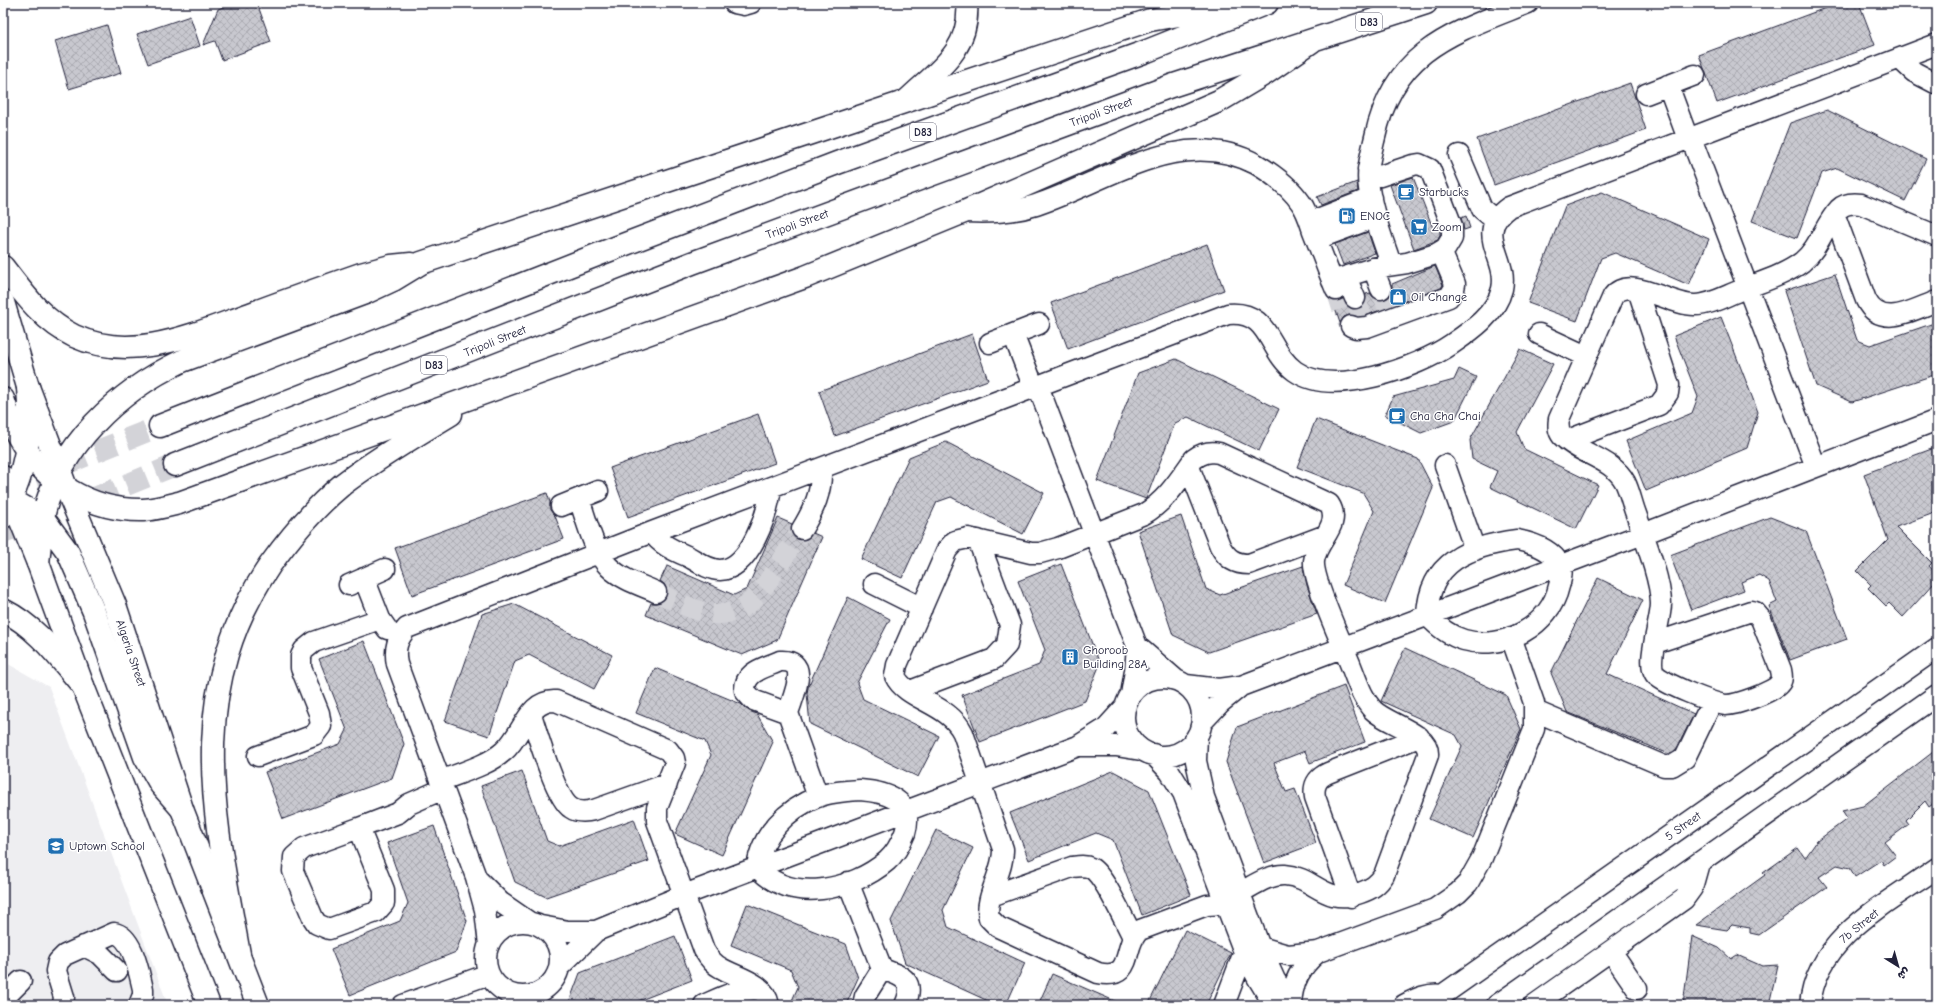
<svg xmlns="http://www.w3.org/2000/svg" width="1940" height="1008" font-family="'Comic Neue','Playpen Sans Arabic',sans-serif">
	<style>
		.built { fill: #eeeef1 }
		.building { fill: url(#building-cross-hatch); stroke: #22223b }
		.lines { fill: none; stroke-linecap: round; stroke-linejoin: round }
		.minor-tunnel { stroke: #d3d3d8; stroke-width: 20; stroke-dasharray: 20 10; stroke-linecap: butt }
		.highway-tunnel { stroke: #d3d3d8; stroke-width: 22; stroke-dasharray: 22 11; stroke-linecap: butt }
		.minor-casing { stroke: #22223b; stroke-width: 23 }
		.major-casing { stroke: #22223b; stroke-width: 25 }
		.highway-casing { stroke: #22223b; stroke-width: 25 }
		.minor { stroke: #fff; stroke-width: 20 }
		.major { stroke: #fff; stroke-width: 22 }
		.highway { stroke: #fff; stroke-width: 22 }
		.labels { text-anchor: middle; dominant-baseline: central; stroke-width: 3; stroke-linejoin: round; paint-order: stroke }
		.shield { fill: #fff; stroke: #646476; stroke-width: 1 }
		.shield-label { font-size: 11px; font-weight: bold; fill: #22223b }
		.street-label { font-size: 12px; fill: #22223b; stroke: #fff }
		.poi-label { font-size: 12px; fill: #22223b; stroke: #fff; text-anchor: start }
	</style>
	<defs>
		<pattern id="building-cross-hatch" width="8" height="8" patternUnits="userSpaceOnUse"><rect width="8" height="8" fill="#c8c8cf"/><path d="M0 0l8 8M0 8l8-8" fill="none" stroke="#acacb3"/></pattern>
	</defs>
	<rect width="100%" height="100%" fill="#fff"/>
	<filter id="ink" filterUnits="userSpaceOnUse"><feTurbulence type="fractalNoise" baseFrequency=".025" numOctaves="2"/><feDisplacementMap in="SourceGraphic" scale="8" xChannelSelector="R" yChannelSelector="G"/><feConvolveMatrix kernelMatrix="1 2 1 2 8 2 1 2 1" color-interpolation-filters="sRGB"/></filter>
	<g filter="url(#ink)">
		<path class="built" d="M3 661 49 687 168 1005H3Z"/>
		<path class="building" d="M234 3H257L271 42 222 60 215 41 203 45 218 9Z
			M1839 3H1859L1875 45 1717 103 1699 55Z
			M190 16 200 46 148 64 137 34Z
			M107 25 121 73 69 89 55 41Z
			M1630 83 1646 130 1494 185 1477 139Z
			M1827 110 1926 159 1905 201 1837 168 1822 173 1797 238 1752 221 1790 123Z
			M1413 177 1433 228 1440 226V235L1438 240 1414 249 1390 185Z
			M1357 182 1358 191 1321 205 1317 197Z
			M1602 192 1709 239 1689 285 1615 253 1601 258 1577 321 1528 303 1565 206Z
			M1466 216 1470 228 1464 230 1461 218Z
			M1368 232 1375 253 1343 265 1335 244Z
			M1207 244 1224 290 1068 349 1051 303Z
			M1435 266 1443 285 1441 288 1364 316 1349 315 1344 317 1340 323 1332 300 1340 301 1343 299 1348 307 1359 309 1364 305 1366 294 1370 293 1374 298 1380 300H1385L1392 291V284Z
			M1835 274 1857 340 1870 345 1937 322V374L1852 402 1816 386 1784 291Z
			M1721 317 1758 412 1747 448 1646 491 1626 441 1692 413 1698 397 1674 336Z
			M972 334 988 380 835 436 819 391Z
			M1520 349 1553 364 1517 432 1524 449 1598 485 1576 529 1490 487 1497 471 1472 459 1470 440Z
			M1176 359 1279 409 1259 451 1188 417 1175 423 1146 499 1097 481 1138 373Z
			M1459 369 1476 377 1454 421 1421 433 1385 415 1393 397 1454 380Z
			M758 414 775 463 628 517 610 468Z
			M1316 419 1418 459 1433 488 1385 603 1343 585 1374 511 1363 493 1297 467Z
			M946 442 1044 493 1023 534 951 497 937 502 902 578 861 559 909 457Z
			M1937 447V512L1896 527 1932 563 1929 566 1937 575V580L1903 617 1889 603 1886 606 1868 588 1871 585 1857 571 1888 540 1864 474Z
			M547 493 550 502V510L555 516 564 539 412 595 395 548Z
			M1181 516 1206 589 1220 595 1303 566 1307 585 1317 614 1209 652 1173 635 1138 531Z
			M1770 517 1806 531 1847 639 1790 660 1769 606 1777 602 1769 581 1759 575 1741 582 1744 590 1691 610 1670 555Z
			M778 518 792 524V534L797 539H807L813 533 822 537 777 640 742 655 646 615 651 603H658L666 597 667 590 665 585 660 581 667 566 734 595 747 589Z
			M1061 564 1100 664 1085 701 980 742 962 695 1039 665 1045 650 1018 581Z
			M1598 578 1643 600 1607 674 1694 714 1676 750 1669 754 1567 712 1551 673Z
			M848 597 890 619 857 683 863 699 939 736 918 777 810 724 807 694 808 687Z
			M514 604 612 655 594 689 529 655 515 661 489 736 445 721 482 614Z
			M364 641 404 744 392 778 283 819 265 772 340 744 347 730 319 659Z
			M1405 648 1506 695 1521 729 1473 838 1429 819 1462 746 1456 735 1381 701Z
			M655 668 741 704 749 711 757 714 773 742 722 855 675 834 711 755 705 741 636 713Z
			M1344 686 1365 742 1310 763 1305 751 1274 763 1286 792 1295 789 1316 843 1264 863 1226 762 1237 727Z
			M1937 749V801L1929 807 1925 801 1906 820 1909 824 1885 842 1896 856 1884 865 1881 860 1855 877 1850 868 1837 865 1819 877 1827 887 1759 935 1750 933V928L1732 925 1727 930 1696 925 1765 875 1763 873 1798 848 1805 858 1817 841 1847 819 1842 811 1863 806Z
			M522 771 547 841 559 846 634 819 649 861 546 897 515 882 481 786Z
			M1113 771 1149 790 1191 895 1142 915 1113 840 1096 833 1029 860 1010 813Z
			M434 826 467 921 456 952 350 995 331 949 400 921 408 903 387 843Z
			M936 830 973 848 943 910 948 927 1025 963 1006 1005H997L905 963 891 921Z
			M747 904 846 944 858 978 846 1005H790L798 987 791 970 731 945Z
			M1185 930 1231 953 1206 1005H1148Z
			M675 936 692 980 628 1005H568L580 973Z
			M1692 936 1719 948 1731 959 1737 955 1762 966 1778 965 1769 1005H1683Z
			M1052 974 1124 1005H1038Z"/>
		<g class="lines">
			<path class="minor-tunnel" d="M1381 289 1389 312
				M1336 290 1345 318 1351 326
				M1355 298 1364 321
				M656 592C674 600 694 612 714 614 726 615 739 611 748 604 765 591 789 548 802 529"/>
			<path class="highway-tunnel" d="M3 487 65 464 160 426
				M3 533 75 506 175 465"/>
			<defs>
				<path id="minor" d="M734 3 744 5 751 3
					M1900 59 1914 72 1937 84
					M1668 85 1688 139
					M1646 94 1695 75
					M906 100C937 70 971 51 967 3
					M1691 138 1816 467
					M1459 155 1482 209 1495 220
					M964 212C988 213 1012 213 1036 205 1107 182 1180 124 1256 164 1273 174 1290 187 1301 203 1307 211 1310 222 1313 231 1321 251 1328 271 1336 290
					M1835 216 1866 300C1881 330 1914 309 1937 301
					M1310 222 1371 198
					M1317 239 1376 217
					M1391 264C1383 240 1372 213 1369 188 1366 171 1371 154 1375 137 1394 49 1453 33 1528 3
					M1373 268 1381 289
					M1346 277 1355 298
					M1332 281 1373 268 1407 263 1436 254 1446 248 1452 238V226L1430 169 1419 164 1413 165 1380 176 1375 175 1368 169
					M1351 326 1356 328 1367 327 1449 297 1454 289 1455 284 1441 251
					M1013 334 1034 388
					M1539 334 1586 356
					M990 343 1039 324
					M1038 386 1137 646 1135 671 1131 695
					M1568 440 1659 405 1668 393 1669 385 1638 290
					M1445 465 1475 550
					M1189 467 1220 546C1227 559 1235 564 1249 564L1326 535
					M579 499C586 518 594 553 609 567 621 579 640 585 656 592
					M561 506 598 491
					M802 529C814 509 822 492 821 469
					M652 532C660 545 675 551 689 557 698 562 709 570 720 570 750 569 768 513 771 488
					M1517 540C1533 543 1552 549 1560 565 1563 570 1561 580 1559 586 1550 626 1504 651 1464 640 1449 636 1438 627 1427 615 1429 562 1469 546 1517 540Z
					M364 578 380 619 387 629
					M874 584 922 608
					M349 585 385 569
					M1655 643 1751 611 1755 612 1761 619 1781 670C1782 675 1783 680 1779 684 1774 692 1736 705 1726 705 1715 704 1661 683 1655 674 1646 662 1661 621 1661 604 1661 580 1644 537 1636 514 1632 504 1630 492 1625 482 1612 458 1579 454 1562 436 1558 431 1558 426 1559 419L1613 296C1630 274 1671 306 1695 305 1711 305 1727 295 1741 290 1761 282 1785 275 1802 262 1820 247 1824 225 1839 209 1845 203 1853 203 1861 204L1937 236
					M1137 646 1175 679
					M780 661C812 659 793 696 788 713L753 700 745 691C744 671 765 668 780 661Z
					M1124 717a39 39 0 1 1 78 0a39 39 0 1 1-78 0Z
					M1186 685 1219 689 1241 686 1643 534 1937 420
					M910 691 994 659 1007 645 1010 625 978 540
					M1535 711 1664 766H1672L1685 758 1712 702
					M788 713 818 797
					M531 714C537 733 556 799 571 808 578 813 586 812 594 810L667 784
					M1202 722 1220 703 1241 686
					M1197 736 1196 761 1204 797 1260 947 1275 980 1291 1005
					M1080 746H1116L1141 750
					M1153 754 1170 772 1183 793 1244 952 1257 977 1274 1005
					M258 756 314 735 321 726 319 713 301 668V656L304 650 314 642 380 619
					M440 781C460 773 489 765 504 751 523 735 528 699 556 701L668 750 674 758 675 763 657 808V821L704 950C708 957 713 964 721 968 738 978 765 982 769 1005
					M860 790C886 792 915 800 905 833 901 843 895 854 887 861 853 890 790 905 757 867 761 835 787 809 817 797 830 792 845 791 860 790Z
					M359 828 384 890V903L376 912 329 929 317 924 313 918 293 871 294 857 304 848Z
					M359 828 398 813 409 804 443 789
					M478 880 500 902 529 922
					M848 882 882 969
					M991 896 1072 867C1079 866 1085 865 1091 868 1104 875 1125 922 1133 937
					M1351 897 1315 797C1313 786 1317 778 1328 773L1419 737
					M1225 904 1207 905 1140 930C1121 944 1136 981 1098 973L998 927 989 918C984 897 1004 872 1003 849L963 733C949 703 906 700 895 676L897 665 947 550 955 541 968 538 1031 553H1040L1058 548 1144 514C1166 501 1179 480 1194 459 1202 453 1209 451 1219 453L1329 504C1343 525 1316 540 1314 561 1312 579 1343 646 1351 666 1357 681 1362 698 1373 710 1387 724 1430 733 1428 755L1384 875C1378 885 1371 889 1360 893 1324 906 1315 877 1285 875 1269 874 1253 886 1239 893
					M486 959a37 37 0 1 1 74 0a37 37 0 1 1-74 0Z
					M541 926 568 931H596
					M489 945 485 910 476 877 397 664C394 649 397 639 407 628L652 532 1228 314C1271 310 1267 351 1295 371 1333 398 1417 368 1452 344 1471 331 1496 314 1502 289 1509 257 1472 233 1509 207L1937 44
					M84 946 100 954 117 971
					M1611 951 1637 989
					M560 966 596 931 684 895 1078 746 1105 729 1126 706
					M3 999 21 981
					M63 1005 64 997 56 971 58 962 65 955 114 933C133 936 139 973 143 989V995L139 1005
					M403 1005 489 974
					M704 1005C722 997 739 988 759 990
					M863 1005 865 996 882 969C902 976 916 980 905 1005
					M1224 1005 1244 952 1260 947 1288 955 1318 952 1435 909 1458 893 1468 883 1482 858 1534 729V703L1511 637
					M1291 1005C1292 982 1301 966 1318 952
					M1404 1005C1417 998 1428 993 1443 995
					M1428 1005 1937 648
					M1497 1005 1937 695
					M1534 1005 1684 899 1692 888 1699 863
					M1810 1005C1816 938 1887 903 1937 868"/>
				<path id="major" d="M3 302 28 387 67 490 115 605 182 809 258 1005
					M3 477 38 563 83 686 209 1005"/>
				<path id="highway" d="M3 267C24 294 43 321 74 336 133 363 194 334 250 314 287 300 324 287 361 274L391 266 411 264
					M3 399C7 411 11 424 18 436 43 482 91 511 143 510 156 509 167 506 179 503L805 277 964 212 1219 101 1266 73 1311 42
					M160 426 602 253 837 163 1147 51 1267 3
					M175 465 692 263 1171 86 1426 3
					M3 495 43 518 68 552 94 612 145 757 161 785 182 809
					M3 517C26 470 32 439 28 387
					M38 563C40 548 40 532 43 517 59 446 118 391 182 361L365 293 393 280 421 263 1150 20 1196 12H1244
					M3 610C37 627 59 658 83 686
					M239 954C214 815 184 692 270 565 291 536 315 507 343 484 377 458 415 436 451 414"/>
			</defs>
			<use href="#minor" class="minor-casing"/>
			<use href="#major" class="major-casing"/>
			<use href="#highway" class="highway-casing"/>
			<use href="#minor" class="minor"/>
			<use href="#major" class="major"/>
			<use href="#highway" class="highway"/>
		</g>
	</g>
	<defs>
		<symbol id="cafe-square" viewBox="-11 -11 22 22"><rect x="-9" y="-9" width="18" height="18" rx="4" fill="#1f6fb2" stroke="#fff"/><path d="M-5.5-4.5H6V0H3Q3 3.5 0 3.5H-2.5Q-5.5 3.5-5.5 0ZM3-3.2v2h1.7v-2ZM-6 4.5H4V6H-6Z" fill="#fff"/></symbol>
		<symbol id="fuel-square" viewBox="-11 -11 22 22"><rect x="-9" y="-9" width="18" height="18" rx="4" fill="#1f6fb2" stroke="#fff"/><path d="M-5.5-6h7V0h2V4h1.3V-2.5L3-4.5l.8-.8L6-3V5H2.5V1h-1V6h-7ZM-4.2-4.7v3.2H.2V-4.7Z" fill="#fff"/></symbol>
		<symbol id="supermarket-square" viewBox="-11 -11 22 22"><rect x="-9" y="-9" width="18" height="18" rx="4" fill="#1f6fb2" stroke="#fff"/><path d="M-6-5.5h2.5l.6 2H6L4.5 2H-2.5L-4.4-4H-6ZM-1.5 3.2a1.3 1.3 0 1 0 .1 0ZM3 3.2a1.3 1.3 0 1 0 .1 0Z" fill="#fff"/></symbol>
		<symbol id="shop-square" viewBox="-11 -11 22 22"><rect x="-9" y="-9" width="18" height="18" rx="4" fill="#1f6fb2" stroke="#fff"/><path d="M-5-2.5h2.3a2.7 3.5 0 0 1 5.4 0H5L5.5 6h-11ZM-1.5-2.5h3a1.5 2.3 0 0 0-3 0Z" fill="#fff"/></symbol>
		<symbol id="building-square" viewBox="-11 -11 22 22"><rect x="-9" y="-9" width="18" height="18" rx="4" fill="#1f6fb2" stroke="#fff"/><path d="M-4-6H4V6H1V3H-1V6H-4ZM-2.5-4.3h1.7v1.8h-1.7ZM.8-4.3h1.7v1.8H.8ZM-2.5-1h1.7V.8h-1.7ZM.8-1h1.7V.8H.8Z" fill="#fff"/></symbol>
		<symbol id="school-square" viewBox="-11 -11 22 22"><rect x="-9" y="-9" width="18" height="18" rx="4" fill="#1f6fb2" stroke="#fff"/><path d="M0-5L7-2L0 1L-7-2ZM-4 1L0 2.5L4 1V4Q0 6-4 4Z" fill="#fff"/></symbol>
	</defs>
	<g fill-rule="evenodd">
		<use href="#cafe-square" x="1396" y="182" width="20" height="20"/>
		<use href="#fuel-square" x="1337" y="206" width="20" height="20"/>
		<use href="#supermarket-square" x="1409" y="217" width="20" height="20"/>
		<use href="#shop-square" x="1388" y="287" width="20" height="20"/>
		<use href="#cafe-square" x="1387" y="406" width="20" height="20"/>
		<use href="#building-square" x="1060" y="647" width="20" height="20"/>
		<use href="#school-square" x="46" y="836" width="20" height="20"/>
	</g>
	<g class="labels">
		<g class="shield">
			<rect x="1356" y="13" width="26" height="18" rx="3"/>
			<rect x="910" y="123" width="26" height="18" rx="3"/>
			<rect x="421" y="356" width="26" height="18" rx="3"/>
		</g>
		<g class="shield-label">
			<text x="1369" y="22">D83</text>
			<text x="923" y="132">D83</text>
			<text x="434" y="365">D83</text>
		</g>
		<g class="street-label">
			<text transform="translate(1101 112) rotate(-20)">Tripoli Street</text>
			<text transform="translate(797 224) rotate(-20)">Tripoli Street</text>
			<text transform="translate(495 341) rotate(-22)">Tripoli Street</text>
			<text transform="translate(131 653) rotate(71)">Algeria Street</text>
			<text transform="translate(1683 826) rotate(-35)">5 Street</text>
			<text transform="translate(1859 926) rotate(-39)">7b Street</text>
		</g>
		<g class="poi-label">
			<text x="1419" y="192">Starbucks</text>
			<text x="1360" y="216">ENOC</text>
			<text x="1432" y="227">Zoom</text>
			<text x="1411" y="297">Oil Change</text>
			<text x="1410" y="416">Cha Cha Chai</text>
			<text x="1083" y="650">Ghoroob<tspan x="1083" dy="14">Building 28A</tspan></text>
			<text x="69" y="846">Uptown School</text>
		</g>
	</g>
	<rect width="1940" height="1008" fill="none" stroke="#fff" stroke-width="16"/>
	<rect x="8" y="8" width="1924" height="992" fill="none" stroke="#22223b" stroke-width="1.5" filter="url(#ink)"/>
	<g transform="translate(1898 966) rotate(143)" stroke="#ffffff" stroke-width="3" paint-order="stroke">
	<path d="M0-3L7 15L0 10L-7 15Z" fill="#22223b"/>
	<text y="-6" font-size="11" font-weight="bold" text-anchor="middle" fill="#22223b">ش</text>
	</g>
</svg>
